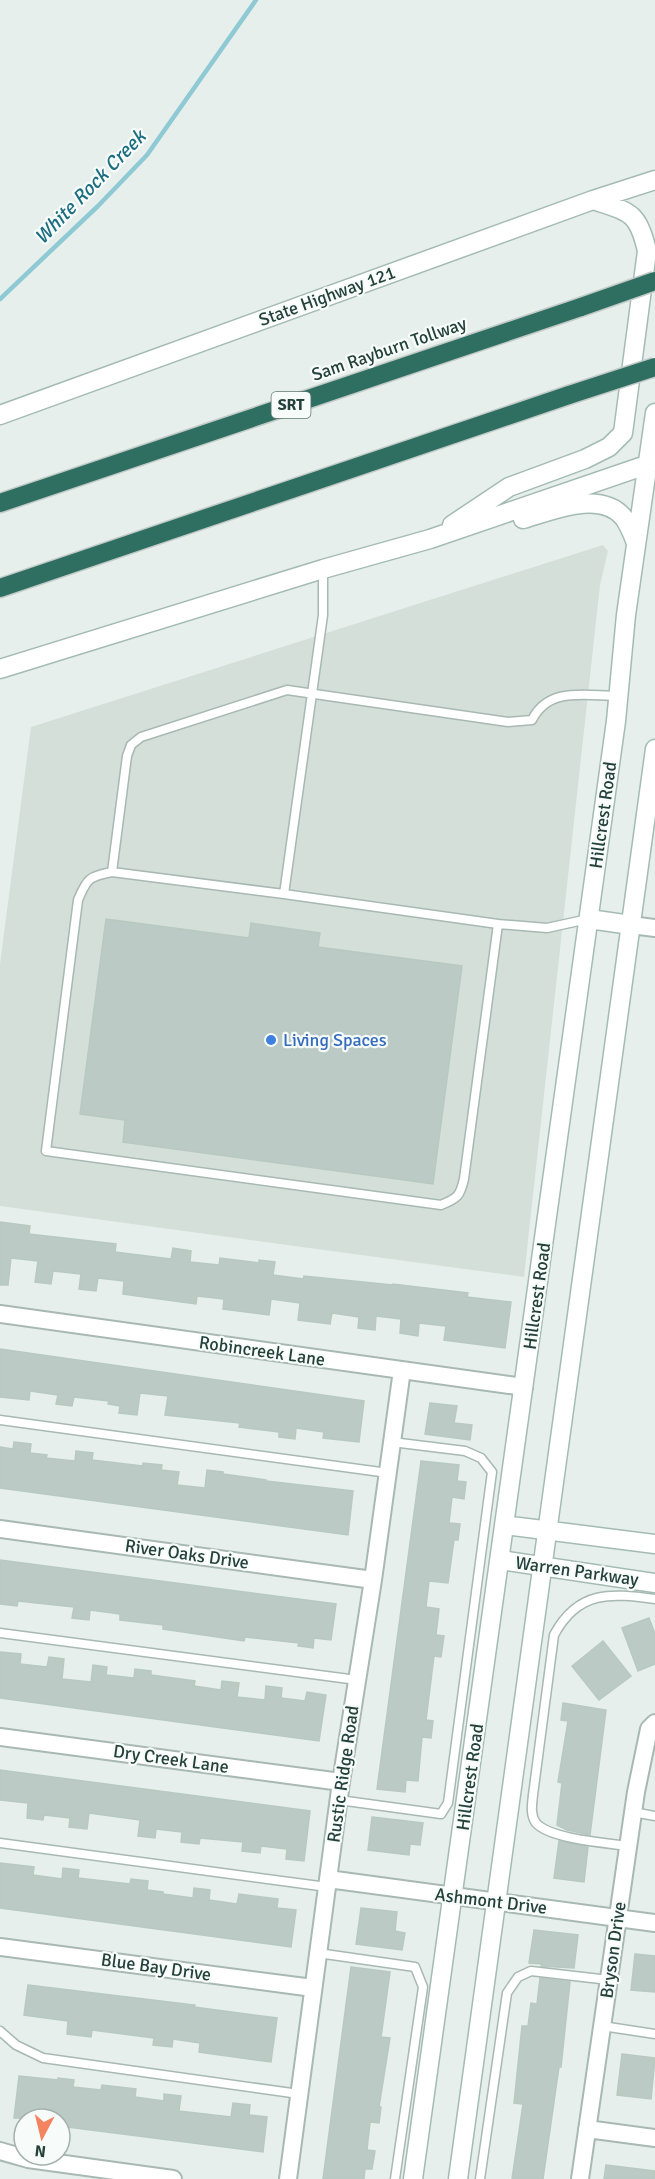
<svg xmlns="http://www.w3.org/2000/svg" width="655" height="2179" font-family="Signika,sans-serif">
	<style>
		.built { fill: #d4dfda }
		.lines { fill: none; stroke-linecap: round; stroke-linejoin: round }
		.stream { stroke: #8ec9d4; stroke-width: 4.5 }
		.building { fill: #bbcac4; stroke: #b8c9c2; stroke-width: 1.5 }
		.lane-casing { stroke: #a8b8b2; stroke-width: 11 }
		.street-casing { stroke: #a8b8b2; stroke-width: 20 }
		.secondary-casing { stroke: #a4bbb3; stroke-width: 21 }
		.highway-casing { stroke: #c2cac8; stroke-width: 21 }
		.lane { stroke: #fff; stroke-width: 8 }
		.street { stroke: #fff; stroke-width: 16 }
		.secondary { stroke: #fff; stroke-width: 18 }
		.highway { stroke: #2f6f62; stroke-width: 18 }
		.highway-bridge-casing { stroke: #c2cac8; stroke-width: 21; stroke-linecap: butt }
		.highway-bridge { stroke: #2f6f62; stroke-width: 18 }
		.shop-dot { fill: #3f7fe0; stroke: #f7fbf9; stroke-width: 2 }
		.labels { text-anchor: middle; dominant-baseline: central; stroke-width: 4.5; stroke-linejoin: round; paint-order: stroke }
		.shield { fill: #f7fbf9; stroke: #637a73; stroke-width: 1.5 }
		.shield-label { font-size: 16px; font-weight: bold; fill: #24423a }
		.street-label { font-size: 18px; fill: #24423a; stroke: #f7fbf9 }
		.shop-label { font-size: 18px; fill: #366cbe; stroke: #f7fbf9; text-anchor: start }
		.water-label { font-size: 20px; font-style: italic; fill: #1c6f80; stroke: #f7fbf9 }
	</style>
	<rect width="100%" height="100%" fill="#e6efeb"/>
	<path class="built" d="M603 545 608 551 600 585 524 1277 0 1206V964L31 727Z"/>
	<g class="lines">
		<path class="stream" d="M0 299 98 206 147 155 256 0"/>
	</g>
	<path class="building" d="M106 919 249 938 251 923 285 928 320 933 318 947 462 966 433 1184 123 1142 125 1120 80 1114Z
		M0 1222 30 1226 29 1234 116 1244 115 1252 171 1259 173 1248 191 1251 190 1262 219 1265 220 1258 259 1263V1260L275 1262 273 1275 303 1279 304 1276 393 1285V1284L468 1293 467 1297 511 1302 505 1348 444 1340 446 1326 419 1323 418 1336 400 1333 401 1319 376 1316 375 1330 358 1328 359 1317 332 1313 330 1324 298 1320 300 1303 271 1299 269 1315 223 1309 224 1299 197 1296 196 1304 123 1294 124 1281 98 1278 96 1291 79 1289 81 1274 53 1271 51 1284 35 1282 38 1261 11 1258 8 1285H0Z
		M0 1349 364 1401 359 1442 323 1438 324 1432 296 1428 295 1439 279 1437V1432L239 1427 240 1423 165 1415 168 1396 140 1393 137 1415 119 1413 120 1406 108 1404 109 1401 74 1397 72 1406 56 1404 58 1395 30 1391 29 1400 0 1397Z
		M430 1403 457 1406 454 1423 472 1425 470 1440 425 1434Z
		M14 1442 31 1444 30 1453 47 1455 46 1458 75 1461 76 1451 93 1453 92 1460 143 1466V1463L162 1465 161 1470 179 1472 177 1485 205 1488 207 1470 223 1472V1474L266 1480V1481L353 1491 348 1535 0 1488V1447L13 1449Z
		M421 1461 459 1465 457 1481 466 1482 464 1499 452 1497 449 1523 460 1524 458 1540H454L448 1583 429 1581 426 1607 439 1609 436 1635 444 1636 441 1657 434 1656 426 1720 433 1721 431 1738 422 1737 418 1781 406 1780 405 1792 377 1789Z
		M0 1560 336 1604 331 1640 314 1638 313 1648 298 1646 299 1643 245 1637 244 1641 163 1629V1625L120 1620V1614L90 1610 89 1620 72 1618 74 1607 18 1601 17 1606 0 1604Z
		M649 1618 655 1634V1664L638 1671 622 1628Z
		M603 1641 631 1676 599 1700 572 1666Z
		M0 1652 21 1654 20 1664 47 1667 49 1657 64 1659 62 1679 91 1682 93 1665 107 1667 106 1675 134 1678 135 1669 151 1671V1675L195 1681 194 1686 221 1690 222 1681 239 1683 237 1697 265 1700 266 1686 282 1688 281 1698 305 1701 307 1692 326 1695 319 1741 0 1698Z
		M563 1703 606 1710 590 1835 567 1830 557 1825 562 1783 558 1782 568 1721 561 1720Z
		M0 1770 310 1811 304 1861 286 1859 287 1849 261 1846 260 1853 242 1851 243 1842 200 1838 199 1844 181 1842 182 1832 156 1829 155 1838 138 1836 140 1820 89 1813 87 1829 69 1827 70 1818 44 1815 43 1820 27 1818 28 1803 0 1800Z
		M372 1817 423 1823 420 1845 410 1844 409 1855 368 1850Z
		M559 1841 588 1847 584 1882 554 1878Z
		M0 1863 34 1867 33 1875 62 1879 63 1868 79 1870 78 1878 130 1884 131 1879 148 1881 147 1890 163 1892V1894L193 1898 194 1888 210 1890 209 1900 237 1904 239 1894 278 1899 277 1908 296 1910 291 1947 0 1908Z
		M361 1908 397 1912 395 1931 405 1933 402 1950 356 1944Z
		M534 1930 578 1935 574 1968 541 1966 542 1964 529 1963Z
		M635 1954 655 1956V1992L631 1990Z
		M351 1967 390 1972 381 2037 390 2038 379 2107H381L379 2123 370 2122 367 2150 375 2151 372 2169H365L364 2179H323Z
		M540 1978 570 1982 561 2067H559L543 2179H512L523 2104 514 2103 522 2026H528L531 2003 537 2004Z
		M28 1985 195 2005 194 2007 277 2018 271 2062 199 2052 200 2043 173 2039 172 2047 153 2045 154 2038 92 2030 91 2037 67 2034 68 2021 24 2015Z
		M622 2054 655 2058 651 2099 617 2095Z
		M19 2076 58 2080V2078L74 2080 73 2087 101 2090 102 2085 136 2089 135 2097 164 2101V2094L181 2096 179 2111 231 2117 233 2103 250 2105 249 2115 267 2117 263 2152 60 2126V2119L14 2118Z
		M606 2165 655 2171 654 2179H604Z"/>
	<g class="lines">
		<defs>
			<path id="lane" d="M323 570V615L284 894 498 924 547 928 588 919
				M112 872C90 876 87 878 78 900L46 1151 441 1205C458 1198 460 1196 464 1179L498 924
				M284 894 112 872 127 756 131 745 141 737 287 690 508 722 532 720C549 686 586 696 618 696
				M0 1420 388 1473
				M0 1633 357 1680
				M339 1800 441 1814 448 1803 492 1472 481 1458 465 1451 392 1442
				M633 1812 655 1816
				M0 1843 327 1887
				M628 1846C607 1843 550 1839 536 1823 530 1815 532 1804 533 1795L554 1635C578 1590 611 1593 655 1599
				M318 1953 415 1967 423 1987 395 2179
				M602 2026 655 2034
				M0 2031 16 2045 43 2058 299 2094
				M480 2179 507 1993 518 1977 531 1971 609 1980"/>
			<path id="street" d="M631 925 655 928
				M0 1314 524 1387
				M0 1529 373 1580
				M0 1737 341 1782
				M328 1879 655 1923
				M0 1947 313 1988
				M587 2129 655 2138
				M0 2151 28 2159 173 2179
				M288 2179 341 1782 373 1580 402 1370
				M580 2179 636 1792 649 1729 655 1723"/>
			<path id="secondary" d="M0 415 593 200 655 180
				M523 519C551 511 601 489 624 518 629 525 633 535 636 543
				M452 525 509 487 585 459 609 447 623 433 647 251C638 211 629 212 593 200
				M0 669 323 569 430 539 655 462
				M589 919 631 925
				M504 1525 655 1544
				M500 1560 655 1583
				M413 2179 616 721 626 615 655 413
				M458 2179 655 749"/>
			<path id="highway" d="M0 503 581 307
				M0 588 569 395"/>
		</defs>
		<use href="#lane" class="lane-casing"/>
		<use href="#street" class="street-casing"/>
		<use href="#secondary" class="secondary-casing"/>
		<use href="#highway" class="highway-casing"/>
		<use href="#lane" class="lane"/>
		<use href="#street" class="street"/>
		<use href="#secondary" class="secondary"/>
		<use href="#highway" class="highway"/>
		<defs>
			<path id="highway-bridge" d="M581 307 655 281
				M569 395 655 367"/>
		</defs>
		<use href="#highway-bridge" class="highway-bridge-casing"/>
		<use href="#highway-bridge" class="highway-bridge"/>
	</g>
	<circle class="shop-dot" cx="271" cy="1040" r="6"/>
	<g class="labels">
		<rect class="shield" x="271.5" y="392" width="39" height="26" rx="4.5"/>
		<g class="shield-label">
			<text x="291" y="405">SRT</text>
		</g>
		<g class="street-label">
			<text transform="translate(327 296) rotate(-20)">State Highway 121</text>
			<text transform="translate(389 349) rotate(-19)">Sam Rayburn Tollway</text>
			<text transform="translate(603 815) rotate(-82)">Hillcrest Road</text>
			<text transform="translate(537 1296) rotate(-82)">Hillcrest Road</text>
			<text transform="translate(262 1351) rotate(8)">Robincreek Lane</text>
			<text transform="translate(187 1554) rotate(8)">River Oaks Drive</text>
			<text transform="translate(577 1571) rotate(8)">Warren Parkway</text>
			<text transform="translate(171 1759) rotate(8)">Dry Creek Lane</text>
			<text transform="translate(343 1774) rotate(-82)">Rustic Ridge Road</text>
			<text transform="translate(470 1777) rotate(-82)">Hillcrest Road</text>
			<text transform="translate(491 1901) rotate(7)">Ashmont Drive</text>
			<text transform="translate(613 1950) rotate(-82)">Bryson Drive</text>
			<text transform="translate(156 1967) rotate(8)">Blue Bay Drive</text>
		</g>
		<g class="shop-label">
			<text x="283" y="1040">Living Spaces</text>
		</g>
		<g class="water-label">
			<text transform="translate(90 187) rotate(-46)">White Rock Creek</text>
		</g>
	</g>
	<g transform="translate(42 2137) rotate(187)"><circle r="28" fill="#f7fbf9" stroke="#a3b1ad" stroke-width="1.5"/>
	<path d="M0-4.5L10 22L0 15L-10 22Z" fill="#f4845f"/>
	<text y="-9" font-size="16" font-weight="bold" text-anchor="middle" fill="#24423a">N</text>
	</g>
</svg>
